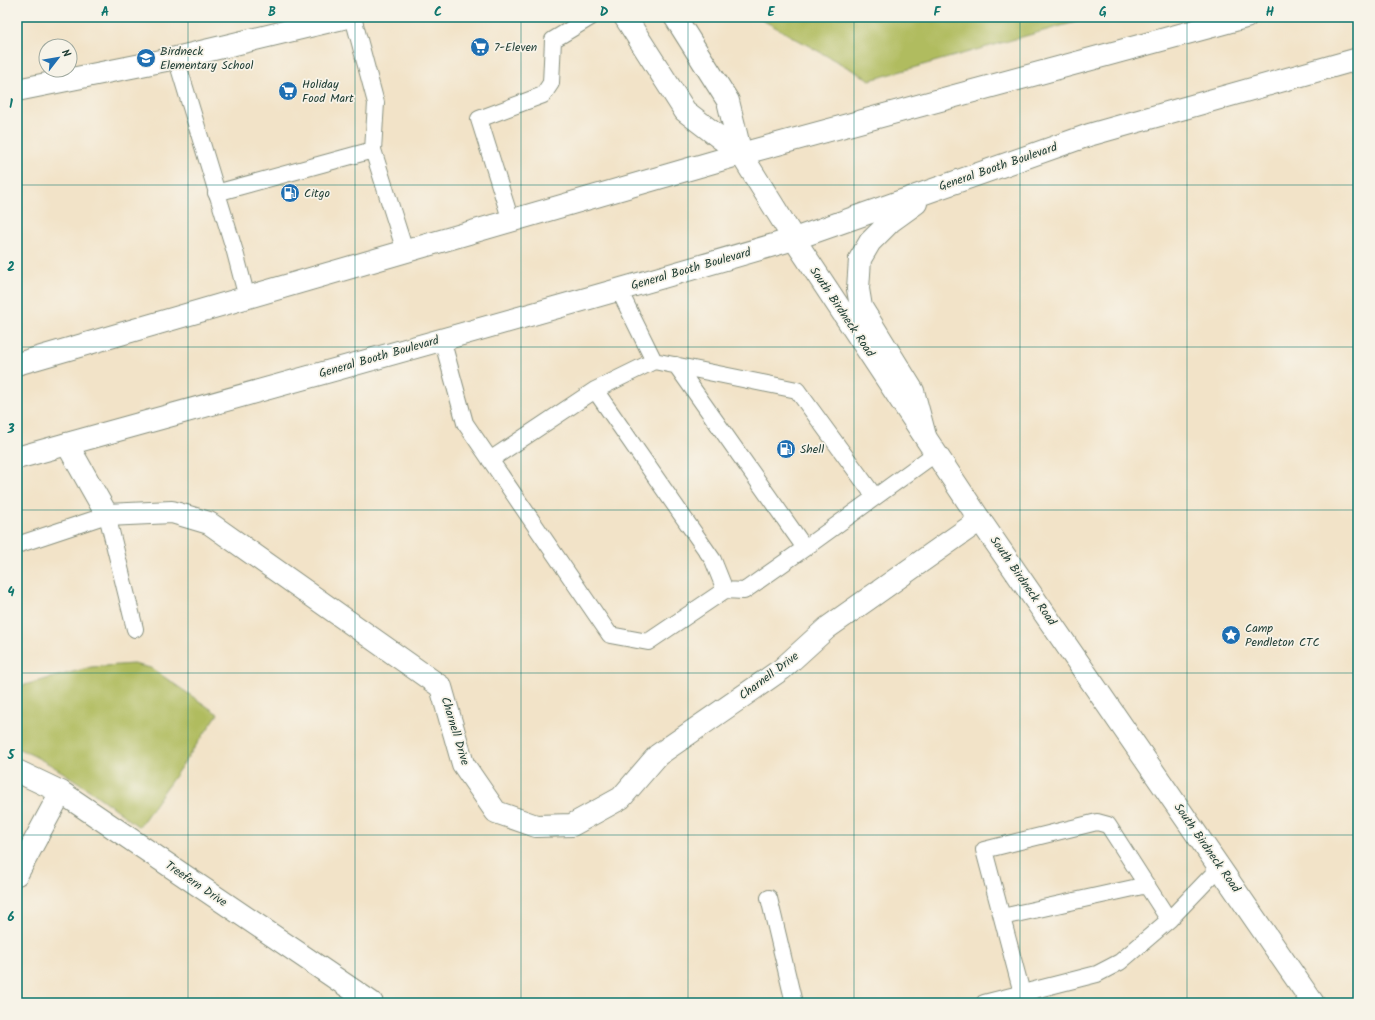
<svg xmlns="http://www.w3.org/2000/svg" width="1375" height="1020" font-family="Kalam,sans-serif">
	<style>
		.green { fill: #b0bc5e; stroke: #687c49 }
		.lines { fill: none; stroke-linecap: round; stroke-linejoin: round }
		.service-casing { stroke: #88907e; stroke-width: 18 }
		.minor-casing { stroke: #88907e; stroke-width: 24 }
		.tertiary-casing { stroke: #88907e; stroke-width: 24 }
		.secondary-casing { stroke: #88907e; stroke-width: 24 }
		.trunk-casing { stroke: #88907e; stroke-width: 24 }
		.service { stroke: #fff; stroke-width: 16 }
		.minor { stroke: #fff; stroke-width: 22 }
		.tertiary { stroke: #fff; stroke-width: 22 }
		.secondary { stroke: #fff; stroke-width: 22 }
		.trunk { stroke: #fff; stroke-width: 22 }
		.grid { fill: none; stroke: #0f766e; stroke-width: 1; stroke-opacity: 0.55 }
		.labels { text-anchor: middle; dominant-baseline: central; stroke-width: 3.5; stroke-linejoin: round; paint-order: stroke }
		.poi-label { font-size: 12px; fill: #1f3d34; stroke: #f7f3e8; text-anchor: start }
		.street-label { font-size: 12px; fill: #1f3d34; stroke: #f7f3e8 }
		.neatline { fill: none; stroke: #0f766e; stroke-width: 1.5 }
		.grid-label { font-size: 13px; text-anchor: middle; font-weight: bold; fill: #0f766e }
	</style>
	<rect width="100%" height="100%" fill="#f7f3e8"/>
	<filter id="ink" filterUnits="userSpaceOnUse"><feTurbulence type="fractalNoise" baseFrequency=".025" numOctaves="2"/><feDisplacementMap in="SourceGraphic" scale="8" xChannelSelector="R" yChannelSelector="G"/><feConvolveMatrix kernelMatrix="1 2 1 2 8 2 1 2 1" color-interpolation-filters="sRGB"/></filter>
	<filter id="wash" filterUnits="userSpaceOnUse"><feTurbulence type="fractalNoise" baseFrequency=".012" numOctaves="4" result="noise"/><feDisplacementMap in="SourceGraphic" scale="16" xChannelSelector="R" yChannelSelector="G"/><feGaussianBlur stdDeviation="0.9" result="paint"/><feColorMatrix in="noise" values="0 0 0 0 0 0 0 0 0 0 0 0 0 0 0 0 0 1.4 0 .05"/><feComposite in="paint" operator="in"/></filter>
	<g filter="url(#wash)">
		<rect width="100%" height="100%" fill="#f2e3c8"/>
		<path class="green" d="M757 17H1093L870 80Z
			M133 664 151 668 218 714 139 827C100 798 62 767 17 748V687L91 667Z"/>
	</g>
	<g filter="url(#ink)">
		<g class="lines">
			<defs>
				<path id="service" d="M353 17 376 103 373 150 405 251
					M176 58 235 252 247 298
					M216 193 373 150
					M511 221 479 119 543 95 551 83 553 40 591 17
					M619 290 654 361 797 390 875 497
					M442 339 465 423 610 635 648 642 725 590 744 591 805 548
					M676 365 805 548 936 453
					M595 390 713 560 725 590
					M490 460 595 390 654 361
					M17 545 107 515 135 629
					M769 898 794 1003
					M1002 917 1147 885
					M1022 993 984 850 1097 822 1108 825 1169 920
					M984 1003 1097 974 1120 962 1169 920 1220 867"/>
				<path id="minor" d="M17 90 176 58 347 17
					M67 444 107 515 172 512 209 523 441 687 463 764 496 812 536 826 572 825 621 798 658 755 782 669 827 628 980 520
					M17 771 61 792 372 1003
					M17 874 61 792"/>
				<path id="tertiary" d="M794 239 980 520 1313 1003"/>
				<path id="secondary" d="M625 17 685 111 741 154
					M675 17 728 101 741 154 794 239"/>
				<path id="trunk" d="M916 203 891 221 870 242 860 259 858 289 861 307 913 391 925 436
					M17 364 741 154 1246 17
					M17 458C276 386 536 315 794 239L1089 135 1358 59"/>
			</defs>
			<use href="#service" class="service-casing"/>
			<use href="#minor" class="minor-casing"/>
			<use href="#tertiary" class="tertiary-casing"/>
			<use href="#secondary" class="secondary-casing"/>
			<use href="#trunk" class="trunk-casing"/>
			<use href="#service" class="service"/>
			<use href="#minor" class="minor"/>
			<use href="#tertiary" class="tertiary"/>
			<use href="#secondary" class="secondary"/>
			<use href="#trunk" class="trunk"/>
		</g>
	</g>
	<path class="grid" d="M188 17V1003M355 17V1003M521 17V1003M688 17V1003M854 17V1003M1020 17V1003M1187 17V1003M17 185H1358M17 347H1358M17 510H1358M17 673H1358M17 835H1358"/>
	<defs>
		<symbol id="supermarket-disc" viewBox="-11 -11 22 22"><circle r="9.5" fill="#1f6fb2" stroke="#f7f3e8"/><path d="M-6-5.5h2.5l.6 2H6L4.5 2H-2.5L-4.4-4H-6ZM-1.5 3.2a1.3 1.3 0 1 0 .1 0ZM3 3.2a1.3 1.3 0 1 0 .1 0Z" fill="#fff"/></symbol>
		<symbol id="school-disc" viewBox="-11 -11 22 22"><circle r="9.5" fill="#1f6fb2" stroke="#f7f3e8"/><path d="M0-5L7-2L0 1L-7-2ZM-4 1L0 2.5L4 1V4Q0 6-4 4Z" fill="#fff"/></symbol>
		<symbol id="fuel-disc" viewBox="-11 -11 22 22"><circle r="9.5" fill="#1f6fb2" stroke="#f7f3e8"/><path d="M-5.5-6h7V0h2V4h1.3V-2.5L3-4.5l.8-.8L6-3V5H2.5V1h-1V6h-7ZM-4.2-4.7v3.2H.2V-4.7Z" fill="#fff"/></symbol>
		<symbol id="sight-disc" viewBox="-11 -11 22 22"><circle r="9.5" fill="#1f6fb2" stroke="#f7f3e8"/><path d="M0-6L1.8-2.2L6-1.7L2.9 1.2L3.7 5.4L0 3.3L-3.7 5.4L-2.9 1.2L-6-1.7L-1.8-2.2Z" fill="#fff"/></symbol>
	</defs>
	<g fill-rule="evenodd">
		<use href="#supermarket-disc" x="469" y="36" width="22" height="22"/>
		<use href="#school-disc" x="135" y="47" width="22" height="22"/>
		<use href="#supermarket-disc" x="277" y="80" width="22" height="22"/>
		<use href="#fuel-disc" x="279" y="182" width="22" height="22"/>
		<use href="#fuel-disc" x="775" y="438" width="22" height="22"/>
		<use href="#sight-disc" x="1220" y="624" width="22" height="22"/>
	</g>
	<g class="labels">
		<g class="poi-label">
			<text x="494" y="47">7-Eleven</text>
			<text x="160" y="51">Birdneck<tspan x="160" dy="14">Elementary School</tspan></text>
			<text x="302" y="84">Holiday<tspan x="302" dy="14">Food Mart</tspan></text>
			<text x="304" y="193">Citgo</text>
			<text x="800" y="449">Shell</text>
			<text x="1245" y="628">Camp<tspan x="1245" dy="14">Pendleton CTC</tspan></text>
		</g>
		<g class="street-label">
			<text transform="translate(998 167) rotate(-19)">General Booth Boulevard</text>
			<text transform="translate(691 269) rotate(-16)">General Booth Boulevard</text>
			<text transform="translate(842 312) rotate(56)">South Birdneck Road</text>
			<text transform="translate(379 357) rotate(-16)">General Booth Boulevard</text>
			<text transform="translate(1023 581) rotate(55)">South Birdneck Road</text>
			<text transform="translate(769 676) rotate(-37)">Charnell Drive</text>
			<text transform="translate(455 731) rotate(73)">Charnell Drive</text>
			<text transform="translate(1207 848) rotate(55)">South Birdneck Road</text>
			<text transform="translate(196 884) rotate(34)">Treefern Drive</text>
		</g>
	</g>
	<rect width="1375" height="1020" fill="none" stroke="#f7f3e8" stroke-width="44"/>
	<g transform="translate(58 58) rotate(59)"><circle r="19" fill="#f7f3e8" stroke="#a1aaa0"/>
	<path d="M0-3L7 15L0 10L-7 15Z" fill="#1f6fb2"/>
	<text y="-6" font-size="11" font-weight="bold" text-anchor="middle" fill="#1f3d34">N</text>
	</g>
	<rect x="22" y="22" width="1331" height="976" class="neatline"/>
	<g class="grid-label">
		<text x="105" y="16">A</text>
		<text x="272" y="16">B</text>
		<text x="438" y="16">C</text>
		<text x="604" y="16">D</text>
		<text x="771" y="16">E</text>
		<text x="937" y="16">F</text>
		<text x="1103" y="16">G</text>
		<text x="1270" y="16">H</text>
		<text x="11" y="108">1</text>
		<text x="11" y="271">2</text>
		<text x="11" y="433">3</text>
		<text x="11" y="596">4</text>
		<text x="11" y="759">5</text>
		<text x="11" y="921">6</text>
	</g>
</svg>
